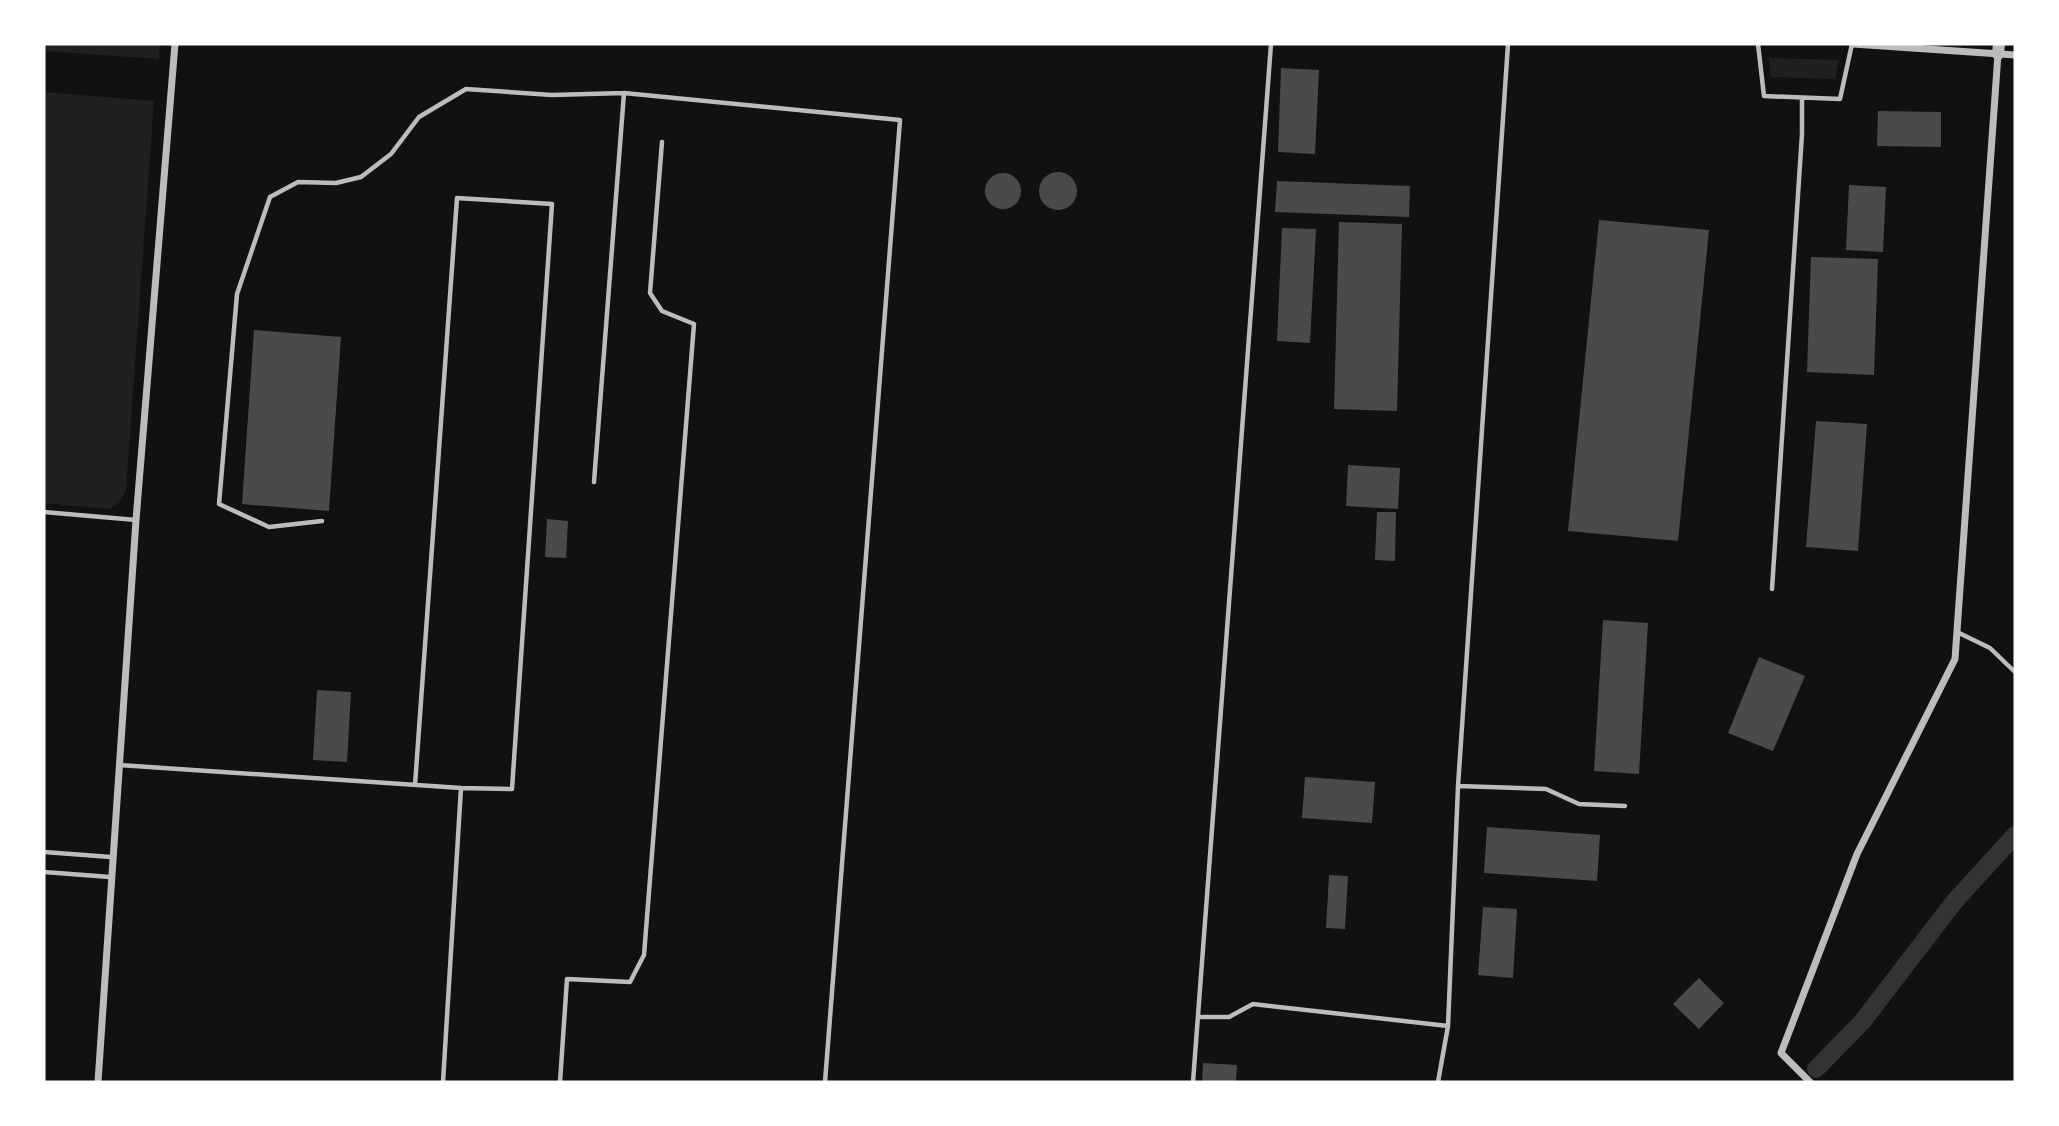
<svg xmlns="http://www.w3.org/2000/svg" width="2059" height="1126" font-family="Quicksand,sans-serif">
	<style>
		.green { fill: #202020 }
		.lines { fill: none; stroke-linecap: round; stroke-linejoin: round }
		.canal { stroke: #333; stroke-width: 18 }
		.building { fill: #4a4a4a }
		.service { stroke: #bcbcbc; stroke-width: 4.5 }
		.minor { stroke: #bcbcbc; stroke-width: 7 }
		.tertiary { stroke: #bcbcbc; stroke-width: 12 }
	</style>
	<rect width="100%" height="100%" fill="#111"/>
	<path class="green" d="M44 44H160L159 59 44 51Z
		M1769 58 1839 60 1835 79 1771 77Z
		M44 92 154 101 126 491 119 503 109 509 44 503Z"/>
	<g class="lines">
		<path class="canal" d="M1816 1069 1862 1022 1954 902 2015 835"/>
	</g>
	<path class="building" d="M1281 68 1319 70 1315 154 1278 152Z
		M1878 111 1941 112V147L1877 146Z
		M1039 191a19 19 0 1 1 38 0a19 19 0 1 1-38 0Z
		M985 191a18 18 0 1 1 36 0a18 18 0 1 1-36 0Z
		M1277 181 1410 186 1409 217 1275 212Z
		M1849 185 1886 187 1883 252 1846 250Z
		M1599 220 1709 230 1678 541 1568 531Z
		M1339 222 1402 224 1397 411 1334 409Z
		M1282 228 1316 229 1310 343 1277 341Z
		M1811 257 1878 259 1874 375 1807 372Z
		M254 330 341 337 329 511 242 504Z
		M1816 421 1867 424 1858 551 1806 547Z
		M1348 465 1400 468 1398 509 1346 506Z
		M1377 512H1396L1395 561 1375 560Z
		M547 519 568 521 566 558 545 557Z
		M1603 620 1648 623 1639 774 1594 771Z
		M1759 657 1805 676 1773 751 1728 733Z
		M317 690 351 692 347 762 313 760Z
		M1305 777 1375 782 1372 823 1302 818Z
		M1487 827 1600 835 1597 881 1484 873Z
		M1329 875 1348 876 1345 929 1326 928Z
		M1483 907 1517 909 1513 978 1478 975Z
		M1699 978 1724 1003 1699 1029 1673 1004Z
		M1203 1063 1237 1065 1236 1082H1202Z"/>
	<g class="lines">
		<path class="service" d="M1758 44 1764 96 1840 99 1852 44
			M594 482 624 93 900 120 825 1082
			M44 512 136 520
			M322 521 269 527 219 504 237 294 270 197 298 182 336 183 361 177 391 154 419 117 466 89 552 95 624 93
			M1772 589 1802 134V98
			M1957 632 1990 648 2015 672
			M119 765 461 788
			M415 785 457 198 552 204 512 789 461 788 443 1082
			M1458 786 1546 789 1579 804 1625 806
			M44 852 111 857
			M44 872 110 877
			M1198 1017H1229L1253 1004 1448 1026 1458 786 1508 44
			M560 1082 567 979 630 982 644 955 694 324 662 311 650 293 662 142
			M1193 1082 1271 44
			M1438 1082 1448 1026"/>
		<path class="minor" d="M1853 44 2015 55
			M98 1082 136 520 175 44
			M1810 1082 1781 1053 1857 854 1955 659 1998 54"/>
		<path class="tertiary" d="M1998 54 1999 44"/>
	</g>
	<rect width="2059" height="1126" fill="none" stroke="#ffffff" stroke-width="91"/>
</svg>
